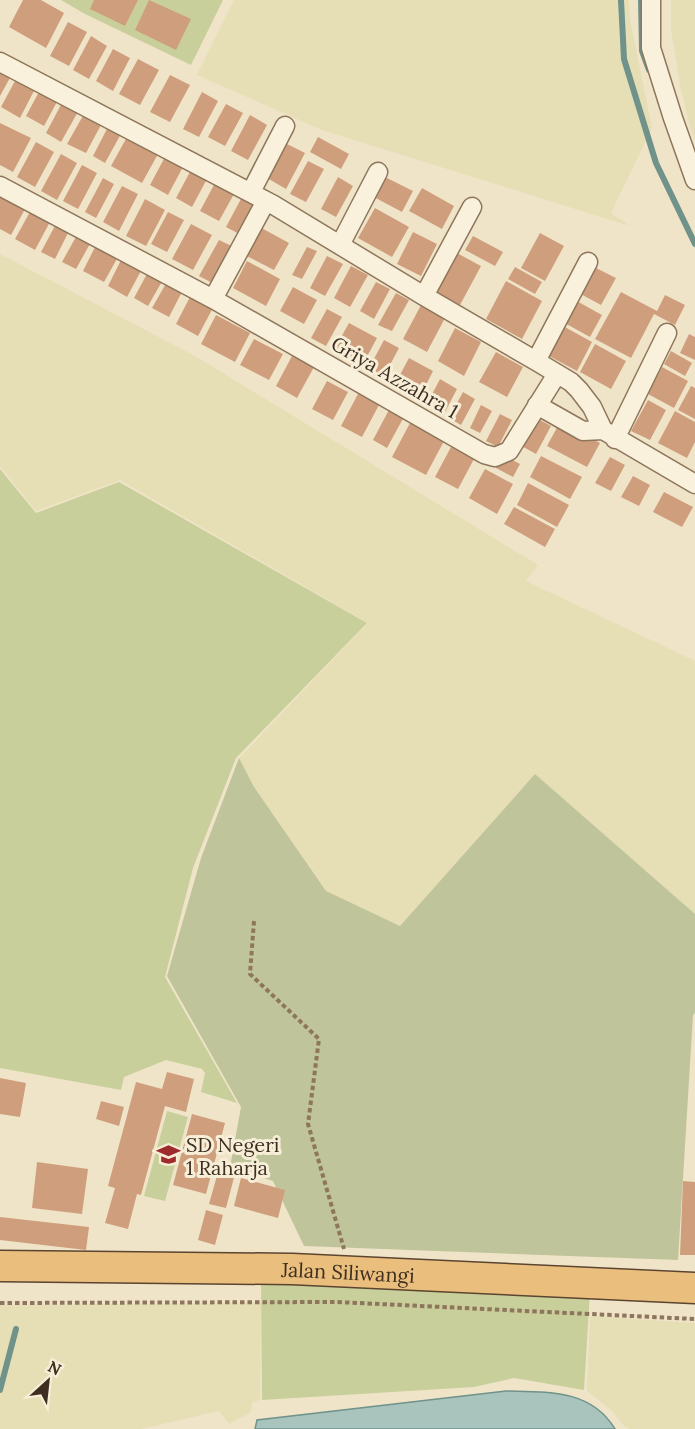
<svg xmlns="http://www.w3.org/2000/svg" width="695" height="1429" font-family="Lora,serif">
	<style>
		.farmland { fill: #e6deb5 }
		.green { fill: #c9cf9b }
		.cemetery { fill: #bfc49a }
		.water { fill: #a9c4bc; stroke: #6f938a; stroke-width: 1.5 }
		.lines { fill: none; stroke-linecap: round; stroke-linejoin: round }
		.stream { stroke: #6f938a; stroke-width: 6 }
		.building { fill: #cf9f7d }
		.minor-casing { stroke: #8d765c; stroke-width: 21 }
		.trunk-casing { stroke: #5b4430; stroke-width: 33 }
		.path { stroke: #8d765c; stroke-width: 4; stroke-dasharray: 4.5 3; stroke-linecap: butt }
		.minor { stroke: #faf1dc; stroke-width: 18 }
		.trunk { stroke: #eabe7c; stroke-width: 30 }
		.labels { text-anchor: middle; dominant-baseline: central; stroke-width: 6; stroke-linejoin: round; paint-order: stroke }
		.street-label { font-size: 20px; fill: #3d2e20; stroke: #f7eed8 }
		.poi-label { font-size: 20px; fill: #3d2e20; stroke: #f7eed8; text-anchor: start }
	</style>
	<rect width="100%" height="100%" fill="#f0e4c8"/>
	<path class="farmland" d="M234 0H629L630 19 652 128 611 213 630 226 322 130 197 75Z
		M671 0H695V140L691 131 680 85 671 30Z
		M0 254 195 356 538 565 526 581 695 661V914L535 774 400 926 326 891 254 787 239 758 368 623 120 480 36 511 0 466Z
		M261 1303 260 1400 253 1402 250 1413 229 1424 219 1411 141 1429H0V1305Z
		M590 1316 695 1323V1429H629L624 1426 612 1411 587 1391Z"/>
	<path class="green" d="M61 0H223L191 65 85 14Z
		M0 469 36 513 119 482 367 623 236 758 193 868 165 977 237 1103 201 1092 205 1073 202 1069 166 1060 124 1077 121 1090 0 1068Z
		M167 1111 188 1117 165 1201 144 1196Z
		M261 1280 590 1292 584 1390 514 1378 474 1387 262 1400Z"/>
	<path class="cemetery" d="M239 758 254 787 326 891 400 926 535 774 695 914V1013L693 1015 678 1260 304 1246 273 1181 230 1167 241 1107 167 976 201 858Z"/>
	<path class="water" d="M506 1391C548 1392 591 1389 615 1429H255L257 1420Z"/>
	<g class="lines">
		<path class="stream" d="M621 0 624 59 656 163 695 244
			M641 0 642 51 649 70
			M0 1390 16 1329"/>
	</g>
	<path class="building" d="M23 0H41L64 13 46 48 9 27Z
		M94 0H138L125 26 90 9Z
		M149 0 191 19 176 50 135 30Z
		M68 22 87 32 69 66 50 56Z
		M91 36 107 46 89 79 73 70Z
		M113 49 130 58 113 91 96 81Z
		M138 59 159 70 140 105 119 94Z
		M0 70 11 76 0 96Z
		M170 75 190 85 170 122 150 112Z
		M16 79 35 89 20 118 1 107Z
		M40 90 58 100 44 126 26 116Z
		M202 92 218 101 199 137 183 129Z
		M63 101 79 110 61 142 46 133Z
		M226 104 243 113 225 146 208 137Z
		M84 114 102 123 86 153 67 144Z
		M250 115 267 125 248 160 231 151Z
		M0 123 31 138 13 172 0 165Z
		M109 125 122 132 105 163 93 156Z
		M127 137 158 154 142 183 111 166Z
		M318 137 349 154 341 169 310 152Z
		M36 142 54 152 35 187 17 177Z
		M285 143 305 153 286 189 267 178Z
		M61 154 77 163 57 200 41 191Z
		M166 155 184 165 168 195 150 185Z
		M308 161 324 169 306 202 290 194Z
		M82 165 97 173 78 209 63 201Z
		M191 170 207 179 192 207 176 198Z
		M383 176 413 191 402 212 372 196Z
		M338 177 353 186 336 217 321 209Z
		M103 178 114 184 96 218 85 212Z
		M215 183 234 194 219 221 200 211Z
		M122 186 138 194 119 231 103 222Z
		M422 188 454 206 442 229 409 211Z
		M0 195 25 209 11 235 0 229Z
		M243 195 260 204 243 236 226 227Z
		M145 199 165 210 146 246 126 236Z
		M375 208 409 227 392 257 358 238Z
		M31 210 51 220 35 250 15 239Z
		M168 212 184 220 167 252 151 244Z
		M57 222 70 229 55 259 41 252Z
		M191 224 212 235 193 270 172 259Z
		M256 225 289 243 274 270 241 253Z
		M413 232 437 244 421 276 397 264Z
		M540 233 564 246 545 281 521 268Z
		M77 235 91 242 76 269 62 262Z
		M473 236 503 252 495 266 465 250Z
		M219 240 238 249 218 286 199 276Z
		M96 245 118 257 104 282 83 271Z
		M307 247 317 251 302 279 292 275Z
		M455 252 481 266 460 305 434 291Z
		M123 256 143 267 127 297 108 286Z
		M327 256 343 264 325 296 310 288Z
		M247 261 280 279 266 306 233 288Z
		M590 265 616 278 601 305 575 291Z
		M351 266 368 275 350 307 334 298Z
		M515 267 542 282 535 294 508 279Z
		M149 270 164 278 148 306 134 298Z
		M168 280 184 288 169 317 152 308Z
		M506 281 542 301 522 339 486 319Z
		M376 282 390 289 374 319 360 311Z
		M293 287 317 300 304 324 280 311Z
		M621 292 657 311 665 295 685 305 675 325 654 314 631 358 595 339Z
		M396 293 409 300 392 331 378 325Z
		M191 295 214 306 198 336 176 324Z
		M573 299 602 315 590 337 561 321Z
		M421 305 445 318 427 352 403 339Z
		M327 309 342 317 326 346 311 338Z
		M216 315 250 333 235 362 201 344Z
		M349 323 377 338 363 364 335 348Z
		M563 326 592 342 577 371 547 355Z
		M455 328 481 342 464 376 438 361Z
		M689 334 695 337V360L680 353Z
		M254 339 283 354 269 380 240 365Z
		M384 340 399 348 382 380 367 372Z
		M595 344 626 361 611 389 580 372Z
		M671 351 692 363 685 376 664 364Z
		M496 352 523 367 507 397 479 382Z
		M292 356 314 367 297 398 276 386Z
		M409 358 433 371 419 399 394 386Z
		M662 367 688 381 674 408 648 394Z
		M440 379 457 389 445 412 428 402Z
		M327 381 348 392 333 420 312 409Z
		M691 386 695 388V419L678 410Z
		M359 392 380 403 362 437 341 426Z
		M463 392 475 399 461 425 449 418Z
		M648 400 666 410 650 440 631 431Z
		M481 405 492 411 480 433 470 428Z
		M391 406 406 413 387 448 373 440Z
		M675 411 695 422V442L687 458 658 443Z
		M500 414 512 420 498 447 486 441Z
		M533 416 551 426 536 454 518 444Z
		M560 422 600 443 587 467 547 446Z
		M410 423 444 441 426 475 392 457Z
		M451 447 474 459 458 489 435 477Z
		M503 455 520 464 513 477 496 468Z
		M541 456 582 477 570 499 530 477Z
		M610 457 625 465 611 491 595 483Z
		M485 469 513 484 497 514 469 498Z
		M633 476 650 485 639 506 621 497Z
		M528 483 569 505 557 527 517 505Z
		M664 492 693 507 682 527 653 512Z
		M514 507 555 529 545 547 504 524Z
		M167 1072 194 1079 186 1112 165 1106 141 1195 137 1194 128 1229 105 1223 115 1188 108 1186 136 1082 162 1089Z
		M0 1078 26 1083 20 1117 0 1114Z
		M101 1101 124 1107 119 1126 96 1119Z
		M192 1114 225 1123 206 1194 173 1185Z
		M37 1162 88 1169 82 1214 32 1208Z
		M220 1165 236 1170 226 1208 209 1204Z
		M241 1178 285 1190 278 1218 234 1206Z
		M683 1181 695 1182V1255H680Z
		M206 1210 223 1215 215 1245 198 1240Z
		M0 1217 89 1227 86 1250 0 1240Z"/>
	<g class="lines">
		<defs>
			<path id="minor" d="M651 0V48L673 118 695 180
				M0 62 272 204 424 296 536 361 571 382 579 390 592 407 603 430 695 484
				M0 186 213 299 484 454 495 457 509 451 557 374
				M251 192 285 126
				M340 245 378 172
				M424 296 472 207
				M213 299 266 201
				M536 361 588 262
				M537 405 583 431 603 430
				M615 439 667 333"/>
			<g id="trunk">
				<path id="s1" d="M0 1266 292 1269 695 1288"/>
			</g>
		</defs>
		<use href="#minor" class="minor-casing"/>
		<use href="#trunk" class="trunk-casing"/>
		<path class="path" d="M254 921 250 974 319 1039 308 1124 344 1249
			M0 1303 337 1302 695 1319"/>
		<use href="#minor" class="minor"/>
		<use href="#trunk" class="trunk"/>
	</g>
	<defs>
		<symbol id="school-bare" viewBox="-9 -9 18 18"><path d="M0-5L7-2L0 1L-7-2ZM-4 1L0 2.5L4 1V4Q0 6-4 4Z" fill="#9e2a2b" stroke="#f7eed8" stroke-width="2.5" paint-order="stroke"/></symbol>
	</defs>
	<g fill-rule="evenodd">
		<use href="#school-bare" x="152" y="1138" width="33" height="33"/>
	</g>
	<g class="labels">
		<g class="street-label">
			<text transform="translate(395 377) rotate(30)">Griya Azzahra 1</text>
			<text stroke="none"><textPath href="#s1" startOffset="348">Jalan Siliwangi</textPath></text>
		</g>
		<g class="poi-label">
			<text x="186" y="1144">SD Negeri<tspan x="186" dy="23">1 Raharja</tspan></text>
		</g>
	</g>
	<g transform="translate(48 1381) rotate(27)" stroke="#f7eed8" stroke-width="4.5" paint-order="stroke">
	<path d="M0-4.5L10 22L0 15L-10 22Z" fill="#3d2e20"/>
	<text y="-9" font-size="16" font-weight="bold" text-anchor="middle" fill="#3d2e20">N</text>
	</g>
</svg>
